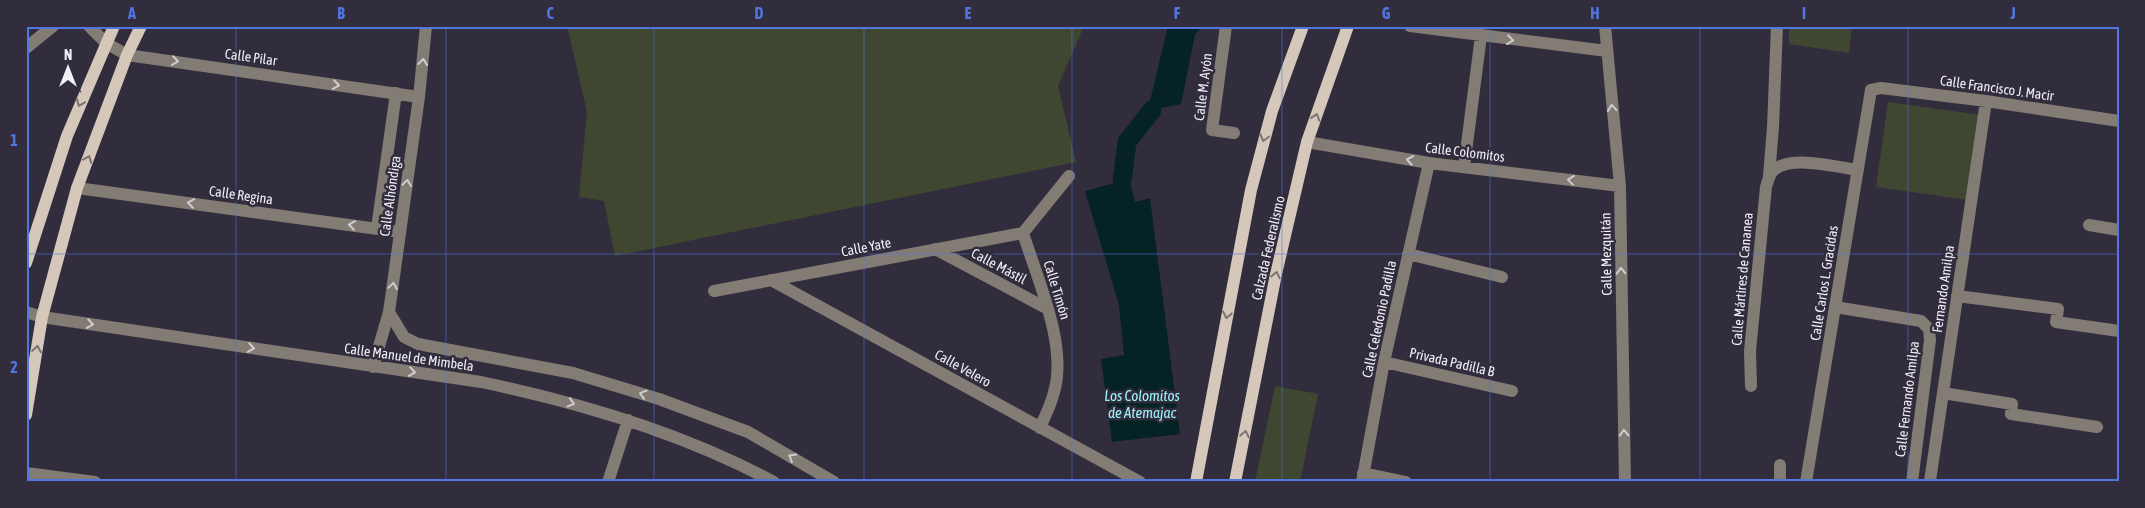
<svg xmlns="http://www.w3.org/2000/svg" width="2145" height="508" font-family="'Asap Condensed',sans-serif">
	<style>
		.green { fill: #404731 }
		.water { fill: #052224 }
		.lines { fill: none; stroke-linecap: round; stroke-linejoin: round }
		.canal { stroke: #052224; stroke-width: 19 }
		.minor { stroke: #827c75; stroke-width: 12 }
		.major { stroke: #d5c7b9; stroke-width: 12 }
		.oneway { stroke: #d0ccd1 }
		.oneway2 { stroke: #7b7275 }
		.grid { fill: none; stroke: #5276e0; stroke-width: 1; stroke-opacity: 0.55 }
		.labels { text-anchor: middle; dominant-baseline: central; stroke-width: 5; stroke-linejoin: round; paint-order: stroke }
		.street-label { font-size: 14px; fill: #f1eef8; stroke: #322d3d }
		.water-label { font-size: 15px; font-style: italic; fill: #9af4fc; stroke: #322d3d }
		.neatline { fill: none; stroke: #5276e0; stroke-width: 2 }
		.grid-label { font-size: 16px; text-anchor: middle; font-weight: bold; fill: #5276e0 }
	</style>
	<rect width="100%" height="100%" fill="#322d3d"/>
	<path class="green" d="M567 26H1084L1058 86 1076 162 615 256 604 201 579 197 587 112Z
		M1789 26H1852L1849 53 1789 44Z
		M1888 102 1988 116 1975 201 1876 187Z
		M1275 386 1318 394 1300 482H1255Z"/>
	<path class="water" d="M1168 26H1202L1195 35 1181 104 1152 110 1148 109Z
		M1129 179 1135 202 1150 198 1180 434 1112 442 1101 359 1124 355 1119 305 1085 191Z"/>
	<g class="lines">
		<path class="canal" d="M1122 181 1127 142 1152 110"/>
		<path class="minor" d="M89 26 106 43 127 55 419 97
			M1226 26 1212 130 1234 133
			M1410 26 1607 51
			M1605 26 1620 186 1625 482
			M26 48 53 26
			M1307 142 1429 163 1620 186
			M1464 167 1481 36
			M1769 176 1773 127 1777 26
			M77 188 400 232
			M2089 225 2119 230
			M377 228 396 93
			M1023 233C1037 278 1068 346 1054 392 1051 405 1045 416 1040 428
			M1023 233 1069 176
			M935 249 1048 309
			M1408 254 1502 277
			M771 280 1140 482
			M714 291 1023 233
			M1957 296 2058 309 2056 322 2119 331
			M1835 307 1921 321 1929 329 1930 340 1912 482
			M26 312 42 317 481 382C582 403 683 433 774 482
			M389 312 404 337 418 344 573 373 659 399 748 432 834 482
			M1384 362 1512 391
			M373 367 389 312 419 97 426 26
			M1751 386 1750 351 1766 187C1768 181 1769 174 1774 170 1791 155 1837 167 1858 170
			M1943 393 2012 404 2011 414 2097 427
			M26 473 95 482
			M1363 473 1406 482
			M1930 481 1986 101
			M608 482 628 420
			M1362 482 1384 362 1429 163
			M1780 482V465
			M1806 482 1871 90 1881 88 1986 101 2119 121"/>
		<path class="major" d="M26 263 67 136 114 26
			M26 415 42 317 77 188 127 55 141 26
			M1196 482 1251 190 1272 111 1303 26
			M1235 482 1276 274 1307 142 1348 26"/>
	</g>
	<defs><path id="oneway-chevron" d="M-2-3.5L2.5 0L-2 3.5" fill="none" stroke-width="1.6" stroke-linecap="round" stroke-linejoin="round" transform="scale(1.25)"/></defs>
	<g class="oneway">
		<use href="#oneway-chevron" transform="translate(1510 40) rotate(7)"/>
		<use href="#oneway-chevron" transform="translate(175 61) rotate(8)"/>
		<use href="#oneway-chevron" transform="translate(423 62) rotate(-84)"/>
		<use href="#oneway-chevron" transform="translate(336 85) rotate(8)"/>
		<use href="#oneway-chevron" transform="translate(1612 108) rotate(-95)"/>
		<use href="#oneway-chevron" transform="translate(1410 160) rotate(-170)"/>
		<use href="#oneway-chevron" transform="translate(1571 180) rotate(-173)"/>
		<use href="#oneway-chevron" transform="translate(407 183) rotate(-82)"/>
		<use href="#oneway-chevron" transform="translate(191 203) rotate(-172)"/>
		<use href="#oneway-chevron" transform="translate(352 225) rotate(-172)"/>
		<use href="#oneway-chevron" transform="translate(1621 271) rotate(-91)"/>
		<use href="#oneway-chevron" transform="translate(393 286) rotate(-82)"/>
		<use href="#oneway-chevron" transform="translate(90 324) rotate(9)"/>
		<use href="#oneway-chevron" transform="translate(251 348) rotate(9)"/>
		<use href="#oneway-chevron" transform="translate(412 372) rotate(8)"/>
		<use href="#oneway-chevron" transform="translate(643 394) rotate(-163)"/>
		<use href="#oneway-chevron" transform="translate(571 403) rotate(16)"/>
		<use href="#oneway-chevron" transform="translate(1624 433) rotate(-91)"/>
		<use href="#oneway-chevron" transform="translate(792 457) rotate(-150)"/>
	</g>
	<g class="oneway2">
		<use href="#oneway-chevron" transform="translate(80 103) rotate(113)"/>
		<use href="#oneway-chevron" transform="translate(1316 117) rotate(-71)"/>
		<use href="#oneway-chevron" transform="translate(1264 138) rotate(106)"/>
		<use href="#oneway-chevron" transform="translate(88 159) rotate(-69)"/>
		<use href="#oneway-chevron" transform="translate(1276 275) rotate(-78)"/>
		<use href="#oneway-chevron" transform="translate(1227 315) rotate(101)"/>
		<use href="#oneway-chevron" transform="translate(37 349) rotate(-81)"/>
		<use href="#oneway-chevron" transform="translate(1245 434) rotate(-79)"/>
	</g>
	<path class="grid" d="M236 26V482M446 26V482M654 26V482M864 26V482M1072 26V482M1282 26V482M1490 26V482M1700 26V482M1908 26V482M26 254H2119"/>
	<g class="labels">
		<g class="street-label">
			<text transform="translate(251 57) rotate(8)">Calle Pilar</text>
			<text transform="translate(1203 87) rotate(-83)">Calle M. Ayón</text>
			<text transform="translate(1997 88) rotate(8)">Calle Francisco J. Macir</text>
			<text transform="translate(1465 152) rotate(7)">Calle Colomitos</text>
			<text transform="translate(241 195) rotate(8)">Calle Regina</text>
			<text transform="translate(390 196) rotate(-82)">Calle Alhóndiga</text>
			<text transform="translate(866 247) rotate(-11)">Calle Yate</text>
			<text transform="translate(1268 248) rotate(-77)">Calzada Federalismo</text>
			<text transform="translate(1606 254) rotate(-91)">Calle Mezquitán</text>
			<text transform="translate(999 266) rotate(28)">Calle Mástil</text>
			<text transform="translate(1742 279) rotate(-85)">Calle Mártires de Cananea</text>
			<text transform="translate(1824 283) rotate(-81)">Calle Carlos L. Gracidas</text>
			<text transform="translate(1943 289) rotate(-82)">Fernando Amilpa</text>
			<text transform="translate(1057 290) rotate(73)">Calle Timón</text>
			<text transform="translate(1379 319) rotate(-78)">Calle Celedonio Padilla</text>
			<text transform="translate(409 357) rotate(8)">Calle Manuel de Mimbela</text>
			<text transform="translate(1452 362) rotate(13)">Privada Padilla B</text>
			<text transform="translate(963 368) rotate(29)">Calle Velero</text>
			<text transform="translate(1907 399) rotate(-83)">Calle Fernando Amilpa</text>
		</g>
		<g class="water-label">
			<text x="1142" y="395">Los Colomitos<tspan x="1142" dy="17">de Atemajac</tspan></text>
		</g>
	</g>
	<rect width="2145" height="508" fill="none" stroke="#322d3d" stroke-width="55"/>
	<g transform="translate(68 68)" stroke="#322d3d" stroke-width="4" paint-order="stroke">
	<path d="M0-4L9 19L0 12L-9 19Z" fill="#f1eef8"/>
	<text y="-8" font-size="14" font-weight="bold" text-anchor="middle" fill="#f1eef8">N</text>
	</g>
	<rect x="28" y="28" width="2090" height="452" class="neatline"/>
	<g class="grid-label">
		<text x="132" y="19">A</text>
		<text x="341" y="19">B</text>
		<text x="550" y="19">C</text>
		<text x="759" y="19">D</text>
		<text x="968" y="19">E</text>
		<text x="1177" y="19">F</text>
		<text x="1386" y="19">G</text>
		<text x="1595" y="19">H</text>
		<text x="1804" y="19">I</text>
		<text x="2013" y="19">J</text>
		<text x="14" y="146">1</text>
		<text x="14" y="373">2</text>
	</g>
</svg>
